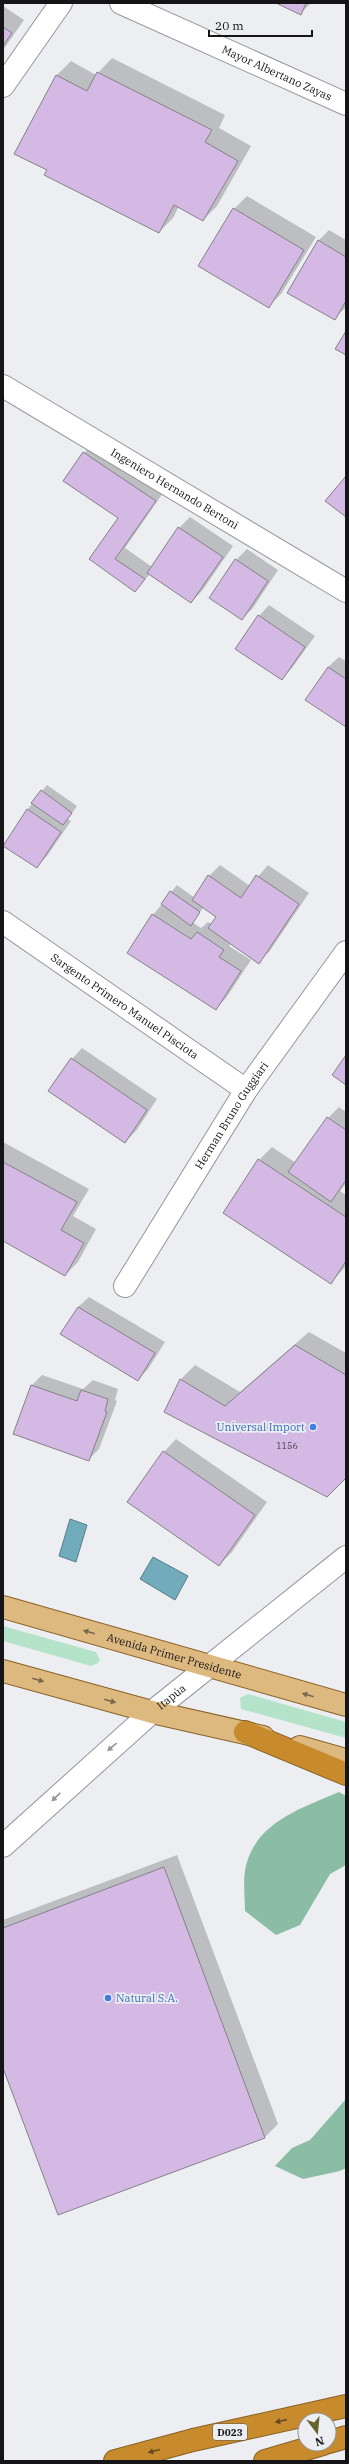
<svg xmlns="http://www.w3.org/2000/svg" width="349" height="2464" font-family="'IBM Plex Serif',serif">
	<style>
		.green { fill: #b4e3ca }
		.forest { fill: #8abda3 }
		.water { fill: #72acbc; stroke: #567f8a }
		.shadow { fill: #0003; fill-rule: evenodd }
		.building { fill: #d4b9e4; stroke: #848286 }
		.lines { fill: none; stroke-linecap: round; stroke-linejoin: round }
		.minor-casing { stroke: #96979b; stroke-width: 24 }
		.major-casing { stroke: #896125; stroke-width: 24 }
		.highway-casing { stroke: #896125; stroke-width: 24 }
		.minor { stroke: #fff; stroke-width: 22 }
		.major { stroke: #ddb980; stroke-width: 22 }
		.highway { stroke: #c78a2c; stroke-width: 22 }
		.oneway { fill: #79674c }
		.oneway2 { fill: #969697 }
		.oneway3 { fill: #654a20 }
		.shop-dot { fill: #3f7fe0; stroke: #eceef2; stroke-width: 1.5 }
		.labels { text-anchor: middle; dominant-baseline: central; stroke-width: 3.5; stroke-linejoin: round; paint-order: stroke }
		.number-label { font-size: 9px; fill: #453e4a }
		.shield { fill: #eceef2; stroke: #565659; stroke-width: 1 }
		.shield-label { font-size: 10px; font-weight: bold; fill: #151517 }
		.street-label { font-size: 11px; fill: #151517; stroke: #eceef2 }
		.shop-label { font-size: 11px; fill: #366cbe; stroke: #eceef2; text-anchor: end }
	</style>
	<rect width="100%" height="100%" fill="#eceef2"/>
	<path class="green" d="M3 1626 96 1652 100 1660 98 1663 91 1666 3 1641Z
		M248 1694 346 1722V1738L241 1709 240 1698Z"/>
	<path class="forest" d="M339 1792 346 1796V1865L330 1874 300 1925 276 1935 245 1911C245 1898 243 1883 245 1871 253 1823 300 1809 339 1792Z
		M346 2099V2168L340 2171 303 2179 275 2166 292 2148 310 2140Z"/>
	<path class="water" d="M70 1519 87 1525 76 1562 59 1556Z
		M153 1557 188 1576 175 1600 140 1579Z"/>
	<path class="shadow" d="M279 3H311L301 13Z
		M3 6 24 20 3 50Z
		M112 58 225 115 219 128 251 146 217 206 203 220 179 206 173 218 159 232 48 169 15 154 57 75 71 61 96 75Z
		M247 196 316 237 281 294 268 307 234 209Z
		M329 230 346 240V307L335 318 318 241Z
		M94 442 165 490 125 548 152 567 179 528 190 517 233 546 202 591 191 602 150 574 135 591 90 558 119 518 84 453Z
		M247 549 278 570 253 608 242 619 236 560Z
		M269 605 315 636 292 668 282 679 259 616Z
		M339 657 346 661V726L328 667Z
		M47 785 77 806 68 819 71 821 47 856 36 867 27 810Z
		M220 865 250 886 268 865 309 893 269 952 258 962 231 943 229 946 251 960 226 998 216 1008 153 915 177 885 195 898 209 876ZM204 907 217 916 212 924 208 922 201 928 192 922Z
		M82 1048 157 1099 136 1131 125 1142 72 1059Z
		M339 1107 346 1112V1183L340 1191 346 1195V1266L331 1283 259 1160 272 1147 296 1163 328 1118Z
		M3 1142 89 1189 73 1216 96 1229 78 1262 65 1275 3 1240Z
		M89 1297 165 1342 148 1369 138 1380 78 1307Z
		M309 1332 346 1353V1476L327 1496 181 1379 195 1365 240 1392Z
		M42 1375 83 1389 93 1380 118 1389 115 1400 117 1401 99 1449 89 1459 14 1433 32 1385Z
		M176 1439 267 1502 232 1552 219 1565 164 1452Z
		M177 1855 278 2124 265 2137 59 2214 3 2065V1920Z"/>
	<path class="building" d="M276 3H306L301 15Z
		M3 27 12 33 3 46Z
		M97 72 212 130 205 142 238 161 203 221 174 205 159 233 44 175 47 170 14 154 56 75 87 91Z
		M233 208 304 250 269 308 198 266Z
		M318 240 346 257V301L335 320 287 293Z
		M346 331V355L335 349Z
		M83 452 156 501 115 559 145 579 135 592 89 559 118 518 63 481Z
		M346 476V517L325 501Z
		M178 527 223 557 191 603 147 573Z
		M235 559 268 581 242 620 209 598Z
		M258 615 305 647 282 680 235 649Z
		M328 667 346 679V727L305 700Z
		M41 790 72 813 63 825 31 803Z
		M27 809 61 832 37 868 3 846Z
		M208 875 241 898 256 875 299 904 259 964 208 928 216 917 192 900Z
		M170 891 200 912 191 926 161 904Z
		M152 914 191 939 197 932 224 950 219 957 241 971 216 1010 127 953Z
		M346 1055V1085L332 1075Z
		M71 1058 147 1110 125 1143 48 1091Z
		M327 1117 346 1130V1180L331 1202 288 1172Z
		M258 1159 346 1217V1261L331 1284 223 1213Z
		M3 1162 77 1202 61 1230 84 1243 65 1276 3 1241Z
		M78 1307 155 1353 138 1381 60 1334Z
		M295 1345 346 1375V1478L327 1497 164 1412 180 1379 225 1406Z
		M31 1385 77 1401 81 1390 108 1399 105 1411 107 1412 89 1461 13 1434Z
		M163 1451 255 1515 219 1566 127 1502Z
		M164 1867 265 2138 58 2215 3 2068V1928Z"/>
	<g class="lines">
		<defs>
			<g id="minor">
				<path id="s1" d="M121 3 346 104"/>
				<path d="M3 86 61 3"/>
				<path id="s2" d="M3 386 346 591"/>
				<path id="s3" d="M3 922 246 1090"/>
				<path id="s4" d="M125 1286 246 1090 346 952"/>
				<path id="s5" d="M3 1846 152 1712 346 1557"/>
			</g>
			<g id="major">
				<path id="s6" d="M3 1607 346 1705"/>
				<path d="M3 1671 152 1712 263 1737"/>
				<path d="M300 1747 346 1760"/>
			</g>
			<path id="highway" d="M245 1732 346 1774
				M329 2442 346 2437
				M115 2461 193 2440 346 2406
				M265 2461 323 2444"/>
		</defs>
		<use href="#minor" class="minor-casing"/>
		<use href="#major" class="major-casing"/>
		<use href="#highway" class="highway-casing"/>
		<use href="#minor" class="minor"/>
		<use href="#major" class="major"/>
		<use href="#highway" class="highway"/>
	</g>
	<defs><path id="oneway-solid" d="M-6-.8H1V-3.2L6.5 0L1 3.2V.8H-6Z"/></defs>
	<g class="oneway">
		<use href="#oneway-solid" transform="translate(89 1632) rotate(-164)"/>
		<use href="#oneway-solid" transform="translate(38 1680) rotate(16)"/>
		<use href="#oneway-solid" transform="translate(308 1695) rotate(-164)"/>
		<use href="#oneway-solid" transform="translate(110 1701) rotate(16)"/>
	</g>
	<g class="oneway2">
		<use href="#oneway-solid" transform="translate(112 1747) rotate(139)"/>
		<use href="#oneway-solid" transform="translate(56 1797) rotate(137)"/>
	</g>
	<g class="oneway3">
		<use href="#oneway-solid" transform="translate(281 2421) rotate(167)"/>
		<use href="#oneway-solid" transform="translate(154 2451) rotate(165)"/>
	</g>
	<g class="shop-dot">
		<circle cx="313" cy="1427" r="4"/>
		<circle cx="108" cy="1998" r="4"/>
	</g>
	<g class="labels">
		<g class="number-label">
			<text x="287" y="1445">1156</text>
		</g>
		<rect class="shield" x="213" y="2424" width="34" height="16" rx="3"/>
		<g class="shield-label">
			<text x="230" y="2432">D023</text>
		</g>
		<g class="street-label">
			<text stroke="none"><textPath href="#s1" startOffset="171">Mayor Albertano Zayas</textPath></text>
			<text stroke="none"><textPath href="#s2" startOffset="200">Ingeniero Hernando Bertoni</textPath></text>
			<text stroke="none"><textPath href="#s3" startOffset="148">Sargento Primero Manuel Pisciota</textPath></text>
			<text stroke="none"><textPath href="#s4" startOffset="201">Herman Bruno Guggiari</textPath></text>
			<text stroke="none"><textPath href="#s6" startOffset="178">Avenida Primer Presidente</textPath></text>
			<text stroke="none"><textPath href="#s5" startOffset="225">Itapúa</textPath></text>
		</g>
		<g class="shop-label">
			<text x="305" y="1427">Universal Import</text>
			<text x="116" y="1998" text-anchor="start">Natural S.A.</text>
		</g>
	</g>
	<rect width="349" height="2464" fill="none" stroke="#151517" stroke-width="8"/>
	<g transform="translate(317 2432) rotate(164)"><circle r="19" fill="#eceef2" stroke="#96979a"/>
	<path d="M0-3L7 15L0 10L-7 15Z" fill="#67622f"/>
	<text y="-6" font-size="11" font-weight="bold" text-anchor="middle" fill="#151517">N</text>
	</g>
	<path d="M209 30v6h103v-6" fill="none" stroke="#151517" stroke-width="2"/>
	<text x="215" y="30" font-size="12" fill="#151517" stroke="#eceef2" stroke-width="3" paint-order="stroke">20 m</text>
</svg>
